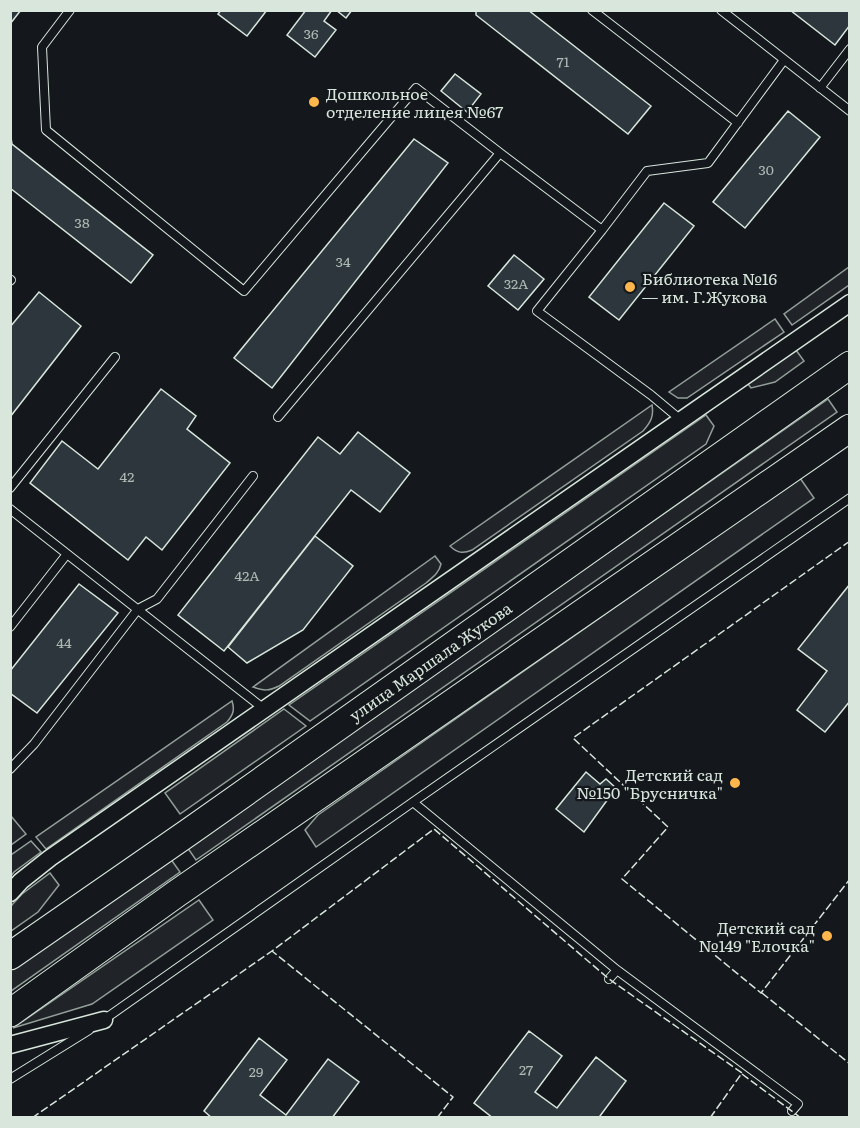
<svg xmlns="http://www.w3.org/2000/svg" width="860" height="1128" font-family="Literata,serif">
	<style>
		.green { fill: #202428; stroke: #939e99; stroke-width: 1.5 }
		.building { fill: #2c363c; stroke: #d8e6dc; stroke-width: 1.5 }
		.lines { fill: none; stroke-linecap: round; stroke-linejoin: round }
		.lane-casing { stroke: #d8e6dc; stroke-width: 10 }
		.street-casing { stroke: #d8e6dc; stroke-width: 19 }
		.primary-casing { stroke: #d8e6dc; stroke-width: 29 }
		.lane { stroke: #14181c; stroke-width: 8 }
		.street { stroke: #14181c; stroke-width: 16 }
		.primary { stroke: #14181c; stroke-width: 27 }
		.fence { stroke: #d8e6dc; stroke-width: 1.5; stroke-dasharray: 8 3; stroke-linecap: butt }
		.poi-dot { fill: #ffb74d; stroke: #14181c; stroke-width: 2 }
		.labels { text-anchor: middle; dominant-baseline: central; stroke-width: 4.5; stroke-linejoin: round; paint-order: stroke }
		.number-label { font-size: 14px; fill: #adbab4 }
		.poi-label { font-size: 16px; fill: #d8e6dc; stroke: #14181c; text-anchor: start }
		.street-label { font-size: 16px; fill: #d8e6dc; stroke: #14181c }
	</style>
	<rect width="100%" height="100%" fill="#14181c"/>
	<path class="green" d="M849 267V285L792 325 784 314Z
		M775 319 784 332 687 398H678L669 392Z
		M796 350 804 361 775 382 751 388 748 384Z
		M828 399 837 412 196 860 187 847Z
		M652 405C654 416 651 422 643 431L472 550C463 554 457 553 450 546Z
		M706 415 714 426 706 444 310 721 289 705Z
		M800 478 814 498 316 847 305 830 318 815Z
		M435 556 441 564C439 573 433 577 426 583L279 686C269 691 264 691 253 687Z
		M232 701C235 710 233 715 227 722L46 849 36 837Z
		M284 709 306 726 180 814 165 793Z
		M11 816 26 834 11 845H10Z
		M31 841 41 852 14 872 11 876V855Z
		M170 858 180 872 11 991 10 970Z
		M50 873 59 885 38 912 11 931V906L22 894Z
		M199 900 213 920 92 1004 13 1028Z"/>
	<path class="building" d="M10 10H21L10 24Z
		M221 10H267L247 36 218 14Z
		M306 10H332L324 21 336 30 315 57 287 35Z
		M336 10H352L346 18Z
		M476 10H528L651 106 628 134 476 15Z
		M790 10H850V25L835 45Z
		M455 74 481 94 467 112 441 91Z
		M788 111 820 137 745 228 713 202Z
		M10 131 12 144 153 255 131 283 10 188Z
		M414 139 448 163 272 388 234 358Z
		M664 203 694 226 619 320 589 297Z
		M514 255 544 279 518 310 488 286Z
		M39 292 81 326 10 417V327Z
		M161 389 196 416 187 429 230 463 162 550 146 537 128 560 30 483 62 441 98 469Z
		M358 432 410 473 380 512 351 490 224 651 178 615 318 437 340 454Z
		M315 536 353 566 303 630 247 663 228 647Z
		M79 584 118 613 37 713 10 693V671Z
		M850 584V701L825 732 797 710 827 671 798 649Z
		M586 772 600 784 606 779 616 788 584 832 556 809Z
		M529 1031 562 1056 535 1092 557 1108 596 1057 626 1081 600 1116 602 1118H493L474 1103Z
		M259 1038 287 1060 260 1095 286 1115 328 1059 359 1082 332 1118H212L204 1111Z"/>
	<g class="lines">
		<defs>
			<path id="lane" d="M70 10 42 47 46 130 244 291 416 88 500 153 278 417
				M592 10 738 123
				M721 10 850 111
				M820 88 850 49
				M500 153 602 230 537 311 651 395 681 420
				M602 230 647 171 708 163 784 60
				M10 281 11 280
				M10 488 115 357
				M10 509 264 709
				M10 627 67 554
				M10 769 34 744 138 609 157 599 253 476
				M413 802 617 970 609 979
				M617 970 798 1104 792 1111
				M102 1021 413 802 850 498
				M10 1079 89 1030"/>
			<path id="street" d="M10 893 21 881 50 858 850 303
				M10 1045 104 1020"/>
			<path id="primary" d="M10 956 189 832 850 365
				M10 1013 176 894 850 428"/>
		</defs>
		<use href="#lane" class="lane-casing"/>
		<use href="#street" class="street-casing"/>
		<use href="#primary" class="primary-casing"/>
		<use href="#lane" class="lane"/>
		<use href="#street" class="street"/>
		<use href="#primary" class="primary"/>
		<path class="fence" d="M850 541 573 738 668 827 622 879 761 993 850 879
			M762 993 850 1064
			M742 1074 801 1118
			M32 1118 272 951H273
			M437 1118 453 1097 272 951 434 829 609 979 742 1073 710 1118"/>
	</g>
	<g class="poi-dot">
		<circle cx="314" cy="102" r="6"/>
		<circle cx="630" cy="287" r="6"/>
		<circle cx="735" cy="783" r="6"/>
		<circle cx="827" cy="936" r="6"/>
	</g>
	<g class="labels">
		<g class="number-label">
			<text x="311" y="33">36</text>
			<text x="563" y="61">71</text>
			<text x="766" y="169">30</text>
			<text x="82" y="222">38</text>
			<text x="343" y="261">34</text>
			<text x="516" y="283">32А</text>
			<text x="127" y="476">42</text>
			<text x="247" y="575">42А</text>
			<text x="64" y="642">44</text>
			<text x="526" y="1069">27</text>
			<text x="256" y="1071">29</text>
		</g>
		<g class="poi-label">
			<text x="326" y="93">Дошкольное<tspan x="326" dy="18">отделение лицея №67</tspan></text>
			<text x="642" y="278">Библиотека №16<tspan x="642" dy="18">— им. Г.Жукова</tspan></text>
			<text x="723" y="774" text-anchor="end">Детский сад<tspan x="723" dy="18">№150 "Брусничка"</tspan></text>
			<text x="815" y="927" text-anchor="end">Детский сад<tspan x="815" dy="18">№149 "Елочка"</tspan></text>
		</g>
		<g class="street-label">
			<text transform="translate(430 661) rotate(-35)">улица Маршала Жукова</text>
		</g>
	</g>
	<rect width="860" height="1128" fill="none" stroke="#d8e6dc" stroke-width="24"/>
</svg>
